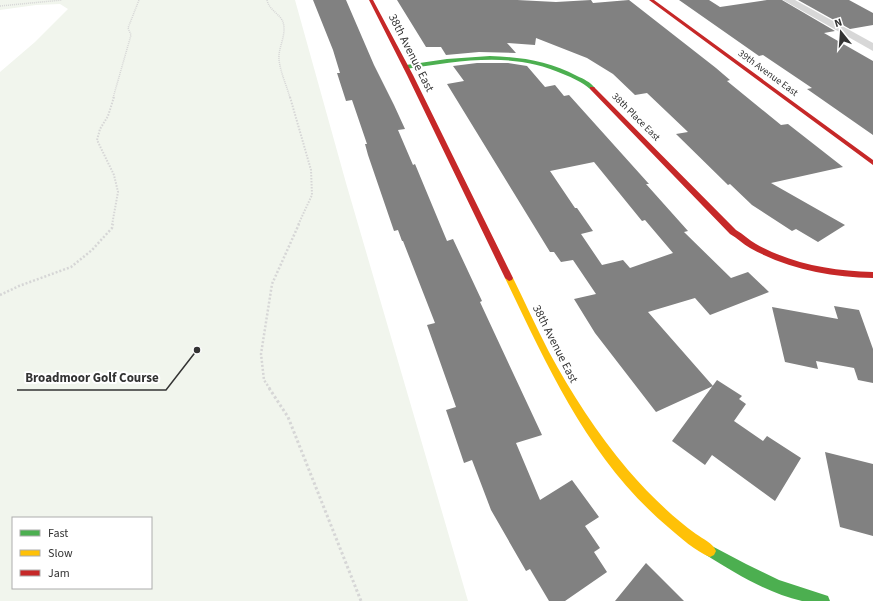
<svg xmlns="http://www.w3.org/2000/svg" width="873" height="601" font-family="'Source Sans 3',sans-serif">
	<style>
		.green { fill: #f1f5ed; fill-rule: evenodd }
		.building { fill: #818181; fill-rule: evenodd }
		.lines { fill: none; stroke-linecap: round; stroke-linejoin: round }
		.path-far3 { stroke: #d6d6d6; stroke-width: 1.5; stroke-dasharray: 1 1; stroke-linecap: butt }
		.path-far2 { stroke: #d6d6d6; stroke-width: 2; stroke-dasharray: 1.5 1.5; stroke-linecap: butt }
		.path-far1 { stroke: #d6d6d6; stroke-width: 2.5; stroke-dasharray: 2 2; stroke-linecap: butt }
		.path { stroke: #d6d6d6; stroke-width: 3; stroke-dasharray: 2.5 2.5; stroke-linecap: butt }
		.street { fill: #d7d7d7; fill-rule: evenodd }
		.fast { fill: #4caf50; fill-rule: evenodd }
		.slow { fill: #ffc107; fill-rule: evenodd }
		.jam { fill: #c62828; fill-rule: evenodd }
		.labels { text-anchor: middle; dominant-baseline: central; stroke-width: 4; stroke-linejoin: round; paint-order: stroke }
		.far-street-label { font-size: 10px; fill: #333; stroke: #fff }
		.street-label { font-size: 12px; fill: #333; stroke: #fff }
		.leader { fill: none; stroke: #333; stroke-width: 1.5 }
		.callout-dot { fill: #333; stroke: #fff; stroke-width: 1.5 }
		.callout-label { font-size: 13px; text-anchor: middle; font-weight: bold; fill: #333; stroke: #fff; stroke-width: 4; stroke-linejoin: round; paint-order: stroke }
	</style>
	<rect width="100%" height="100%" fill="#fff"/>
	<path class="green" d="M0 0H295L346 183 468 601H0V72L35 42 68 9 60 4 36 5 0 10ZM13 518H151V588H13Z"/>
	<path class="building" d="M313 0H346L374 65 394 105 405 129 398 130 413 165 415 164 447 241 453 239 482 301 480 302 500 345 542 435 516 443 540 500 572 480 599 517 585 526 600 548 594 552 607 572 565 601H549L530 569 526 571 491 510 472 460 464 463 446 410 456 407 427 325 435 323 403 241H402L398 230 394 231 368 155 365 144H367L352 100 346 101 337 73H340L333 50Z
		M397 0H517L556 2 591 0 593 3 629 0 716 68 730 80 727 81 781 125 788 124 843 167 771 183 845 225 818 242 796 229 792 231 752 205 730 184 728 185 676 134 688 132 647 93 635 95 613 74 587 58 536 38 535 45 507 43 516 53 479 52 446 55 441 47H426Z
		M679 0H709L720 7 767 0H782L835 31 824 33 873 61V135L807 89 812 88 763 55 759 56Z
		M798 0H849L873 13V25L850 29Z
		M477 63H508L527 66 545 87 555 85 564 96 569 95 649 184H646L688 231 684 232 731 278 748 272 769 292 710 315 695 298 648 312 713 386 656 412 595 333 574 299 596 294 573 260 561 262 554 252H550L447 84 464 81 453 66ZM594 162 642 221 645 220 673 253 630 268 623 260 602 265 581 234 593 231 577 208H575L550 171Z
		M834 306 859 310 873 349V383L858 380 854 368 816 361 818 369 785 362 772 307 838 319Z
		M717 380 742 396 739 399 746 404 734 421 763 441 767 436 801 458 775 501 712 455 705 465 672 441Z
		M825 452 873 464V536L840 527Z
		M646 563 684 601H615Z"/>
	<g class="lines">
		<path class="path-far3" d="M267 0C269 10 280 14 283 22 287 35 278 47 279 59 280 72 287 86 290 98
			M0 6 62 0
			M113 98 131 35 128 28 139 0"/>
		<path class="path-far2" d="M290 97 311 170 312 195 298 225
			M112 225 118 192 114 175 97 140 100 129 108 116 114 97"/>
		<path class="path-far1" d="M0 295 19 286 71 267 92 250 112 228 113 224
			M270 389 264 380 261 354 272 284 299 224"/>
		<path class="path" d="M269 388 288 417 361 601"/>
		<path class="street" d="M783 0H795L873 43V51Z"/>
		<path class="fast" d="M490 56C521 57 549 61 577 76 584 79 590 82 595 88L590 89C582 82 573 78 563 74 513 51 459 61 406 69L403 67 406 65 447 59Z
			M710 545 746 564 779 580 828 596 830 601C821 601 810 601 802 601 767 593 735 573 706 555L704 551 706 547Z"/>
		<path class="slow" d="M509 275 513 278C525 302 536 327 549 352 571 393 597 433 628 470 648 493 671 516 696 534 703 539 713 543 716 551L714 555 710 557C695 551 681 538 668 527 589 460 549 369 505 278Z"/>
		<path class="jam" d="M369 0H373L413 75 513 278 512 280 509 281 505 278 407 75Z
			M649 0H654L873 160V165Z
			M590 87H594L736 230C743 234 749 240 756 244 792 264 832 271 873 272V278C830 277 788 269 750 248 743 244 737 238 730 234L590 89Z"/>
	</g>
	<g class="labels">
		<g class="far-street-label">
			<text transform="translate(768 73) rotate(36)">39th Avenue East</text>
			<text transform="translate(636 117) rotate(45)">38th Place East</text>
		</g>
		<g class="street-label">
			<text transform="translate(411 53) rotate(63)">38th Avenue East</text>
			<text transform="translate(555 344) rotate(63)">38th Avenue East</text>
		</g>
	</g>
	<path class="leader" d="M197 350L166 390H17"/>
	<circle class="callout-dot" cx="197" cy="350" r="4"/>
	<g class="callout-label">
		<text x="92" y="382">Broadmoor Golf Course</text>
	</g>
	<rect x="12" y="517" width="140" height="72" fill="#ffffff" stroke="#adadad"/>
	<rect x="20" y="530" width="20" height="6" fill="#4caf50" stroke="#adadad"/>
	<text x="48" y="537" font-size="12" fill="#333333">Fast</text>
	<rect x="20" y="550" width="20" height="6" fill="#ffc107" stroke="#adadad"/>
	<text x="48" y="557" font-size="12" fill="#333333">Slow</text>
	<rect x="20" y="570" width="20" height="6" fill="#c62828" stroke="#adadad"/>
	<text x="48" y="577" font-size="12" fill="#333333">Jam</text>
	<g transform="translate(841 32) rotate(343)" stroke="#ffffff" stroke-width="3" paint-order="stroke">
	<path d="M0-3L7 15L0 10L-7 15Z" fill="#333333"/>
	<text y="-6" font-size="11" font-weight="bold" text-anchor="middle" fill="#333333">N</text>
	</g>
</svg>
